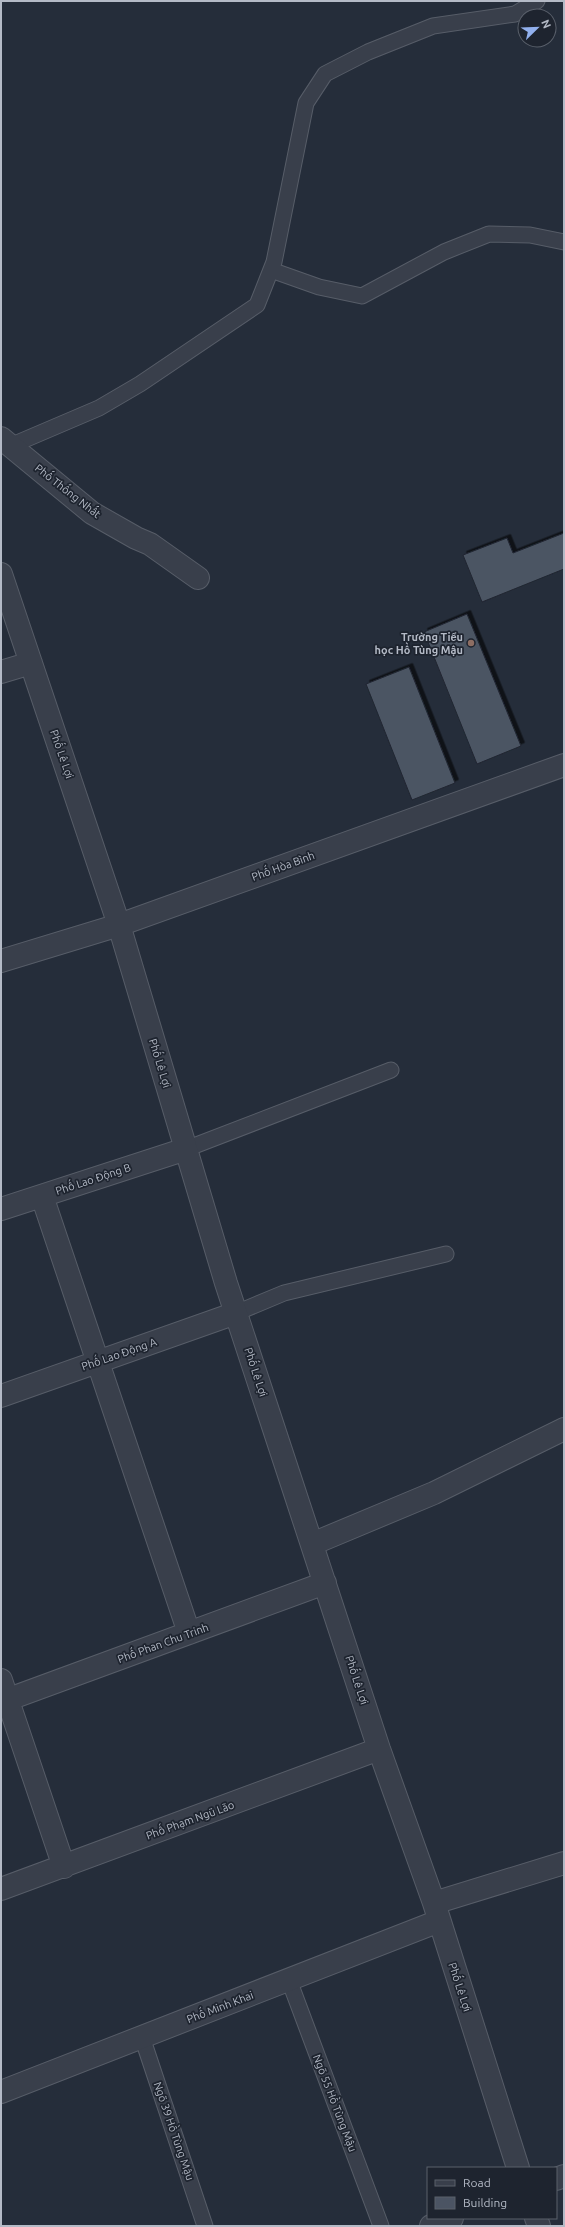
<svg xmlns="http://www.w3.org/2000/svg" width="565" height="2227" font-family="Ubuntu,sans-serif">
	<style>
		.building { fill: #4b5463; stroke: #202631; filter: url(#shadow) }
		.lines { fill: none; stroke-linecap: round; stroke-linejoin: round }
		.service-casing { stroke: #575d68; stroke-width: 17 }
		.minor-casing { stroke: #575d68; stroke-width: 24 }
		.service { stroke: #393f4b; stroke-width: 15 }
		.minor { stroke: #393f4b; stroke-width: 22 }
		.education-dot { fill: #8d6e63; stroke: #1e242f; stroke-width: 1.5 }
		.labels { text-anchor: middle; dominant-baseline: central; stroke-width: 3.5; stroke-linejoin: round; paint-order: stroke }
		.street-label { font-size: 11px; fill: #b4bac6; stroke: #1e242f }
		.poi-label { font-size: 11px; font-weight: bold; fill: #b4bac6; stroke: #1e242f; text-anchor: end }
	</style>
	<defs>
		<filter id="shadow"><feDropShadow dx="3.5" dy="-3.5" stdDeviation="0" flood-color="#0009"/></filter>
	</defs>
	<rect width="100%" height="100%" fill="#252d3a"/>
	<path class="building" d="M564 533V569L482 602 463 555 507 538 513 553Z
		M467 614 521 746 477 764 424 632Z
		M409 667 455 783 412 800 366 684Z"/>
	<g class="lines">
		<defs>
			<path id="service" d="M271 270 319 287 362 296 444 252 489 234 530 235 564 242
				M10 446 99 408 140 384 257 305 274 262 306 103 325 74 368 52 433 26 515 14 537 1
				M186 1149 391 1070
				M236 1313 284 1293 446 1254
				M289 1980 381 2226
				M142 2037 205 2226"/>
			<path id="minor" d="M1 438 92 513 136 538 150 544 198 578
				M1 574 119 925 226 1283 379 1749 434 1903 518 2168
				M1 672 31 663
				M1 961 119 925 564 765
				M42 1196 189 1633
				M1 1209 186 1149
				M1 1396 236 1313
				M312 1544 434 1493 564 1429
				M1 1680 64 1867
				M1 1702 325 1583
				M1 1889 379 1749
				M434 1903 564 1863
				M1 2092 439 1921
				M556 2179 564 2176
				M536 2218 539 2226
				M431 2226 452 2218"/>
		</defs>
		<use href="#service" class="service-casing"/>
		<use href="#minor" class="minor-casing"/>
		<use href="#service" class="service"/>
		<use href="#minor" class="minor"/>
	</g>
	<circle class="education-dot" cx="471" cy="643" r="4"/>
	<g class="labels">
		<g class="street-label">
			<text transform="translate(68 491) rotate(38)">Phố Thống Nhất</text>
			<text transform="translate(62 754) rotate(71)">Phố Lê Lợi</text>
			<text transform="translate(283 866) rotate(-20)">Phố Hòa Bình</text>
			<text transform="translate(160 1063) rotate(73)">Phố Lê Lợi</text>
			<text transform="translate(93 1179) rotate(-18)">Phố Lao Động B</text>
			<text transform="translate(119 1354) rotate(-19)">Phố Lao Động A</text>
			<text transform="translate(256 1372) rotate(72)">Phố Lê Lợi</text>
			<text transform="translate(163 1643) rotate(-20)">Phố Phan Chu Trinh</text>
			<text transform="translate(357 1680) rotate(72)">Phố Lê Lợi</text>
			<text transform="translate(190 1820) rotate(-20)">Phố Phạm Ngũ Lão</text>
			<text transform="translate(460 1987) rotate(72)">Phố Lê Lợi</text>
			<text transform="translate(220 2007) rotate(-21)">Phố Minh Khai</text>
			<text transform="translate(335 2103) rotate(69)">Ngõ 55 Hồ Tùng Mậu</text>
			<text transform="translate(174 2131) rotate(71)">Ngõ 39 Hồ Tùng Mậu</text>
		</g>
		<g class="poi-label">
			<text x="463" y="637">Trường Tiểu<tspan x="463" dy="13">học Hồ Tùng Mậu</tspan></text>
		</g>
	</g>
	<rect width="565" height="2227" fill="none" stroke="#b4bac6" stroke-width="4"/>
	<rect x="427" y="2167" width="130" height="52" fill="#1e242f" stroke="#5a606b"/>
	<rect x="435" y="2180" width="20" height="6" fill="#393f4b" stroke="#5a606b"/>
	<text x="463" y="2187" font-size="12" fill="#b4bac6">Road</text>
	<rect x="435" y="2197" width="20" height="12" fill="#4b5463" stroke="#5a606b"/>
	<text x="463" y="2207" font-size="12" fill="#b4bac6">Building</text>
	<g transform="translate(537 28) rotate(67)"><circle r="19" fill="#1e242f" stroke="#5a606b"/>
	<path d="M0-3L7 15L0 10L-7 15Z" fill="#91b0ee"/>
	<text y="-6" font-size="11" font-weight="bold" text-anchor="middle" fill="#b4bac6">N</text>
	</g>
</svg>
